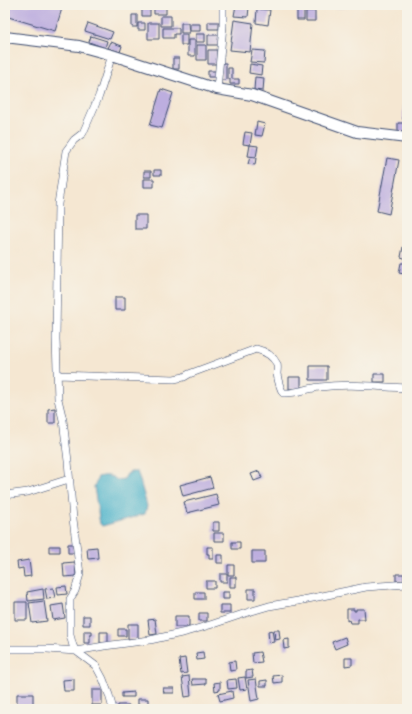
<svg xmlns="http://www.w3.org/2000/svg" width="412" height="714" font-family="'Architects Daughter',sans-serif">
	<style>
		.water { fill: #4bb2ca; stroke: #337094 }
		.building { fill: #bdaedf }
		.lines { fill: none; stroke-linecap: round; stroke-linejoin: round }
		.street-casing { stroke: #3c4b6f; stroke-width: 8 }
		.secondary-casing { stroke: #3c4b6f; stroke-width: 12 }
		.street { stroke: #fff; stroke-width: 7 }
		.secondary { stroke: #fff; stroke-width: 10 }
	</style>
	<rect width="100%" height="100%" fill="#f7f3e8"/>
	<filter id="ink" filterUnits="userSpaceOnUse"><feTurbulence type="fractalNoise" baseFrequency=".025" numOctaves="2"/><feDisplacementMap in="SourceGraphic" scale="8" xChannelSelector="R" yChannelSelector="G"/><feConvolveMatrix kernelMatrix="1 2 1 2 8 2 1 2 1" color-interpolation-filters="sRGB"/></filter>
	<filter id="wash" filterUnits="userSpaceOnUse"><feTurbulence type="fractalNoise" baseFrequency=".012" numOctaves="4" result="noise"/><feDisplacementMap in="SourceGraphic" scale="16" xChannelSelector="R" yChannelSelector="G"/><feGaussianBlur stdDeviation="0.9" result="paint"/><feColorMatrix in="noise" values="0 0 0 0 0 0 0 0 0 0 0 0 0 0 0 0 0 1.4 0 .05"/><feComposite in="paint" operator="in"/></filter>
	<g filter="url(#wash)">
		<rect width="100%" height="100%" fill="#f5e7d2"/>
		<path class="water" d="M131 472H137L139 477 147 506 145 514 102 526 100 524 94 487 98 477C105 475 111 475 117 480L124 479 127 474Z"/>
		<g id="blocks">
			<path class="building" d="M9 5H63L55 31 5 16Z
				M236 5 249 7 248 17 234 16Z
				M299 5H313V8H299Z
				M326 5H345V8H326Z
				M154 7H166V14H154Z
				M142 9H150V16H142Z
				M257 9 270 10 268 25 256 23Z
				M297 10H304V20H297Z
				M306 11H315V21H306Z
				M132 15H137V27H132Z
				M161 16H171V26H161Z
				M234 20 253 23 250 52 230 50Z
				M208 22H219V29H208Z
				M88 23 113 32 110 39 85 31Z
				M138 23H145V30H138Z
				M148 23H159V39H148Z
				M181 23H188L189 33H181Z
				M190 24H200V31H190Z
				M163 28H179V34H174V38H163Z
				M196 34H205V42H196Z
				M181 35H187V45H181Z
				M208 35H219V45H208Z
				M91 36 107 41 105 48 89 42Z
				M188 40H195V56H188Z
				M111 42 122 46 120 52 108 48Z
				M197 45H206V60H197Z
				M208 50H217V64H208Z
				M252 50 265 51 264 63 250 62Z
				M173 58H179V69H173Z
				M221 63H226V80H221Z
				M250 64 262 66 261 75 249 73Z
				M228 68H232V79H239V84H230V79H228Z
				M208 71H216V77H208Z
				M255 77 264 78 263 91 254 90Z
				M161 89 173 93 162 128 150 125Z
				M403 106H407V120H403Z
				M257 122 265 124 262 136 255 135Z
				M398 123H407V132H398Z
				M245 132 252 133 250 145 243 144Z
				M250 145 258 146 256 157 248 156Z
				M250 157 256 158 255 165 248 164Z
				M387 158 399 160 389 214 377 211Z
				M154 170H161V175H154Z
				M144 171H151V177H144Z
				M144 179H154V187H144Z
				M135 215H146V229H135Z
				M403 247 407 248V259L401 257Z
				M401 263H405L404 274 399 273Z
				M115 297H125V310H115Z
				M310 366H327V380H310Z
				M374 374H385V382H374Z
				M289 377H301V389H289Z
				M55 408V423H48V409Z
				M259 471 262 478 254 481 251 474Z
				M210 477 213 488 183 496 180 485Z
				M216 494 219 505 187 513 184 502Z
				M213 522H219V531H213Z
				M214 533H224V541H214Z
				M232 542H240V549H232Z
				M68 544H73L74 553H68Z
				M49 546H60V552H49Z
				M97 547 98 558 88 559 87 548Z
				M207 547H213V559H209V554H207Z
				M252 551H265V563H252Z
				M217 555H223V563H217Z
				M29 560 31 576 24 577 23 568 18 569 17 562Z
				M75 562 76 576 64 577 63 563Z
				M228 565H234V575H228Z
				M220 574H227V582H220Z
				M396 574H404V581H396Z
				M230 577H236V587H230Z
				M206 581H215V588H206Z
				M66 586 67 594 58 595 57 587Z
				M53 588 55 598 47 599 45 589Z
				M43 589 44 599 28 601 27 592Z
				M248 589H255V599H248Z
				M195 592H204V599H195Z
				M222 592H229V599H222Z
				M44 601 47 621 32 623 29 603Z
				M15 602H27V620H15Z
				M63 604 65 618 53 620 51 606Z
				M220 605H230V613H220Z
				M347 609H354V611H356V609H364L365 619H358V623H350L349 620 347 621Z
				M199 613H207V621H199Z
				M83 616H90V625H83Z
				M175 616H189V627H175Z
				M155 619 157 634 150 635 148 620Z
				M128 624H138V639H128Z
				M118 629H126V636H118Z
				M272 630 274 642 269 643 268 631Z
				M274 630H279L280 639 275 640Z
				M84 631H92V635H90V643H84Z
				M100 632H108V643H100Z
				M345 637 347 644 335 649 332 642Z
				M289 639V648L284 649 283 640Z
				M403 643H407V657H404Z
				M203 652 204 659 197 660 196 653Z
				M260 652 262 662 253 663 252 653Z
				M185 658 187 673 181 674 179 659Z
				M345 658H352V665L345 666Z
				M235 661 236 670 230 671 229 662Z
				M252 670 253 677 246 678V671Z
				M282 675V682L274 683 273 676Z
				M189 676 191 696 185 697 182 677Z
				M245 677 247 689 240 690 238 678Z
				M74 679V691H64L63 680Z
				M192 679H206V684L193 685Z
				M236 679 237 688 228 689 227 680Z
				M256 679 259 699 251 701 248 680Z
				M267 680V686H260V681Z
				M220 682V690L215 691 214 683Z
				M163 688H174V693H164Z
				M92 690H102V705H92Z
				M232 691 233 698 220 701 218 694Z
				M134 692V697H122V693Z
				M17 694H33V705L17 706Z
				M138 699H148V705H138Z
				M118 705H129L130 709H118Z"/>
		</g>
	</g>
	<g filter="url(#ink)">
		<use href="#blocks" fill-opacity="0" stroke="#3c4b6f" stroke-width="1"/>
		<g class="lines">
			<defs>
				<path id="street" d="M112 55 99 96 83 133 74 140 66 151 58 204 56 339 58 399 63 420 68 461 73 519 80 574 75 591 70 599V635L73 646 76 651 96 666 103 679 109 695 113 709
					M217 89 223 26V5
					M58 375 174 379 184 377 189 374 256 349C264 351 273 356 277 364 278 367 277 371 277 374 278 380 280 388 283 393 296 394 308 388 320 387 349 383 378 387 407 388
					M5 495 28 492 69 479
					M5 649H47L76 651 104 646 150 640 186 632 213 624 252 611 269 606 298 601 366 587 407 584"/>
				<path id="secondary" d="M5 37 79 46 112 55 217 89 252 95 357 132 407 138"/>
			</defs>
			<use href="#street" class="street-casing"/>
			<use href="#secondary" class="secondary-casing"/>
			<use href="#street" class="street"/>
			<use href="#secondary" class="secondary"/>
		</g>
	</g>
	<rect width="412" height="714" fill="none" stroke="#f7f3e8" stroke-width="20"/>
</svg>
